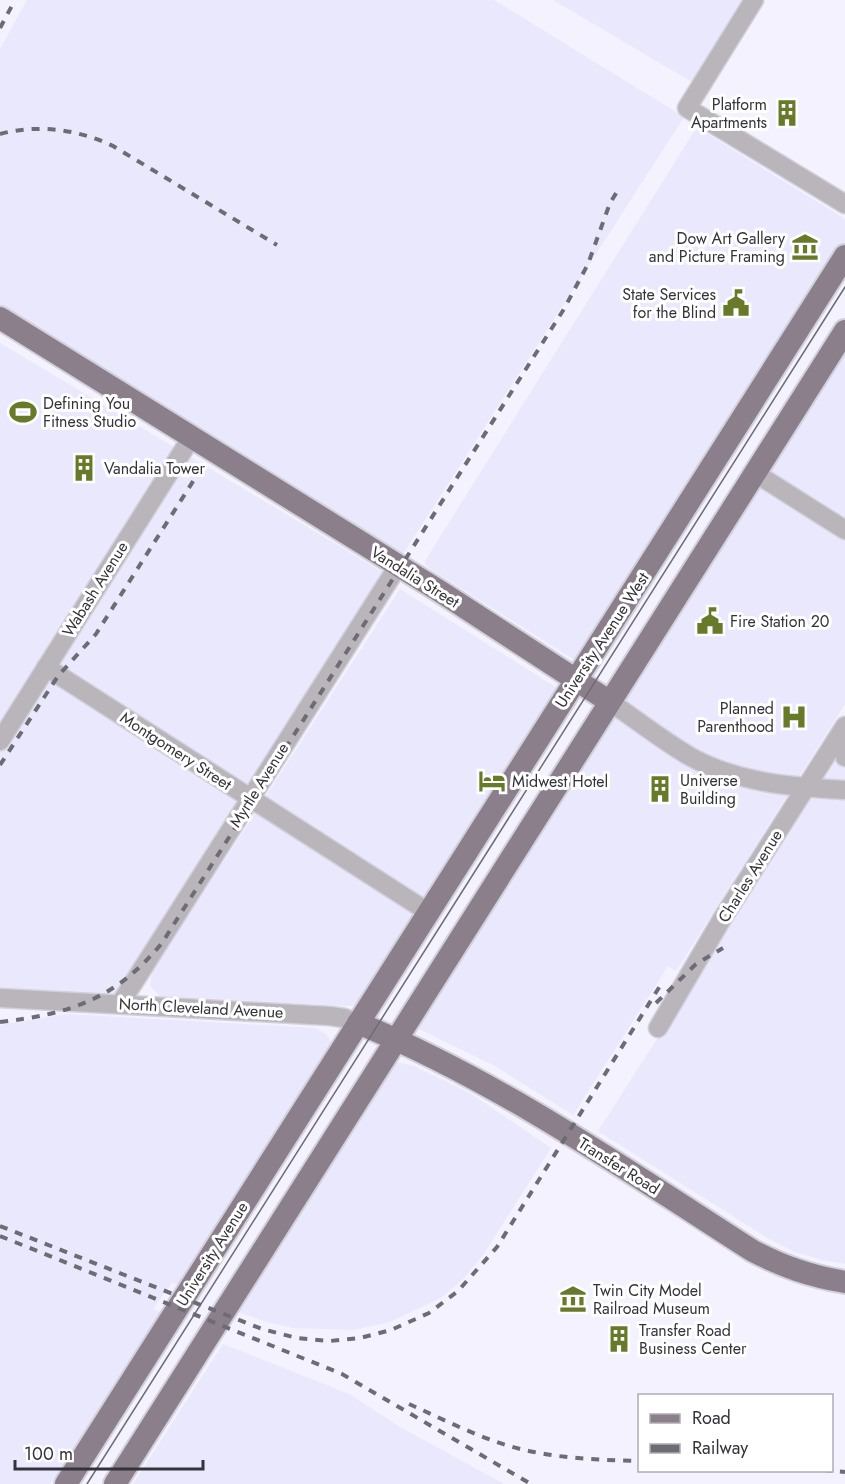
<svg xmlns="http://www.w3.org/2000/svg" width="845" height="1484" font-family="Jost,sans-serif">
	<style>
		.built { fill: #e9e8fd }
		.lines { fill: none; stroke-linecap: round; stroke-linejoin: round }
		.minor-casing { stroke: #d1d0db; stroke-width: 21 }
		.major-casing { stroke: #d1d0db; stroke-width: 26 }
		.minor { stroke: #bab4bb; stroke-width: 18 }
		.major { stroke: #8a7f8b; stroke-width: 22 }
		.tram { stroke: #6d6c75; stroke-width: 1.5 }
		.rail { stroke: #6d6c75; stroke-width: 4; stroke-dasharray: 8 8; stroke-linecap: butt }
		.labels { text-anchor: middle; dominant-baseline: central; stroke-width: 6; stroke-linejoin: round; paint-order: stroke }
		.poi-label { font-size: 16px; fill: #34333b; stroke: #fff; text-anchor: start }
		.street-label { font-size: 16px; fill: #34333b; stroke: #fff }
	</style>
	<rect width="100%" height="100%" fill="#f3f2fe"/>
	<path class="built" d="M27 0H494L684 117 401 557 0 304V49Z
		M553 0H743L692 82Z
		M695 130H701L845 219V244L583 657 573 659 426 566 425 561Z
		M0 343 386 574 113 997 0 991Z
		M845 343V704L676 971 668 966 573 1115 495 1066 417 1028 416 1024Z
		M400 589 557 688 558 692 359 1005 348 1006 160 996 150 986 152 972Z
		M845 746V1264L822 1260 795 1252 769 1239 598 1131Z
		M67 1014 315 1028 326 1034 333 1046 181 1286 172 1283 153 1309 168 1315 82 1435 50 1484H0V1025Z
		M396 1062 414 1066 470 1093 551 1148 483 1255 463 1279 442 1297 390 1322 353 1330 293 1328 267 1322 236 1311 389 1066Z
		M223 1344 349 1394 400 1427 504 1484H133Z"/>
	<g class="lines">
		<defs>
			<path id="minor" d="M754 0 687 108 845 204
				M755 473 845 530
				M46 667 428 912
				M610 702C637 720 663 741 691 757 738 783 793 787 845 790
				M841 732 845 757
				M0 741 191 438
				M0 998 330 1016 344 1018 358 1023
				M120 1004 398 566
				M658 1028 722 919 845 726"/>
			<path id="major" d="M0 318 441 592 610 702
				M358 1023C498 1081 625 1169 753 1251 784 1267 810 1276 845 1282
				M66 1484 845 256
				M115 1484 845 331"/>
		</defs>
		<use href="#minor" class="minor-casing"/>
		<use href="#major" class="major-casing"/>
		<use href="#minor" class="minor"/>
		<use href="#major" class="major"/>
		<path class="tram" d="M87 1484 845 287"/>
		<path class="rail" d="M0 28 15 0
			M0 134C38 124 77 129 113 146L277 245
			M0 765 58 676 96 634 199 472
			M656 1003 696 964 723 948
			M0 1022C70 1014 116 999 162 943L564 309 588 264 610 203 620 187
			M0 1226 262 1329 297 1338 330 1341 360 1338 391 1330 429 1313 458 1291 497 1247 660 986
			M0 1236 342 1374 531 1484
			M409 1404C449 1422 491 1444 534 1452 569 1459 604 1460 640 1461
			M824 1470 845 1472"/>
	</g>
	<defs>
		<symbol id="building-bare" viewBox="-9 -9 18 18"><path d="M-4-6H4V6H1V3H-1V6H-4ZM-2.5-4.3h1.7v1.8h-1.7ZM.8-4.3h1.7v1.8H.8ZM-2.5-1h1.7V.8h-1.7ZM.8-1h1.7V.8H.8Z" fill="#667a29" stroke="#fff" stroke-width="2.5" paint-order="stroke"/></symbol>
		<symbol id="museum-bare" viewBox="-9 -9 18 18"><path d="M0-6L6-3V-2H-6V-3ZM-5-1h2V3h-2ZM-1-1h2V3h-2ZM3-1h2V3H3ZM-6 4H6V6H-6Z" fill="#667a29" stroke="#fff" stroke-width="2.5" paint-order="stroke"/></symbol>
		<symbol id="civic-bare" viewBox="-9 -9 18 18"><path d="M-.6-6.5H3V-4.5H.6V-3L4-1V1h2V6H-6V1h2V-1L-.6-3ZM-1.2 2.5V6h2.4V2.5Z" fill="#667a29" stroke="#fff" stroke-width="2.5" paint-order="stroke"/></symbol>
		<symbol id="stadium-bare" viewBox="-9 -9 18 18"><path d="M0-5a6.5 5 0 1 0 0 10a6.5 5 0 1 0 0-10ZM-3.5-1.8h7v3.6h-7Z" fill="#667a29" stroke="#fff" stroke-width="2.5" paint-order="stroke"/></symbol>
		<symbol id="hospital-bare" viewBox="-9 -9 18 18"><path d="M-5-5h3v3.5h4V-5h3V5h-3V1.5h-4V5h-3Z" fill="#667a29" stroke="#fff" stroke-width="2.5" paint-order="stroke"/></symbol>
		<symbol id="hotel-bare" viewBox="-9 -9 18 18"><path d="M-6-4.5h1.5V1H6V5H4.5V3h-9V5H-6ZM-4 0a1.8 1.8 0 1 1 3.6 0ZM.5 0V-2.5h3Q6-2.5 6 0Z" fill="#667a29" stroke="#fff" stroke-width="2.5" paint-order="stroke"/></symbol>
	</defs>
	<g fill-rule="evenodd">
		<use href="#building-bare" x="768" y="94" width="38" height="38"/>
		<use href="#museum-bare" x="786" y="228" width="38" height="38"/>
		<use href="#civic-bare" x="717" y="284" width="38" height="38"/>
		<use href="#stadium-bare" x="4" y="393" width="38" height="38"/>
		<use href="#building-bare" x="65" y="449" width="38" height="38"/>
		<use href="#civic-bare" x="691" y="602" width="38" height="38"/>
		<use href="#hospital-bare" x="775" y="698" width="38" height="38"/>
		<use href="#hotel-bare" x="473" y="762" width="38" height="38"/>
		<use href="#building-bare" x="641" y="770" width="38" height="38"/>
		<use href="#museum-bare" x="554" y="1280" width="38" height="38"/>
		<use href="#building-bare" x="600" y="1320" width="38" height="38"/>
	</g>
	<g class="labels">
		<g class="poi-label">
			<text x="767" y="104" text-anchor="end">Platform<tspan x="767" dy="18">Apartments</tspan></text>
			<text x="785" y="238" text-anchor="end">Dow Art Gallery<tspan x="785" dy="18">and Picture Framing</tspan></text>
			<text x="716" y="294" text-anchor="end">State Services<tspan x="716" dy="18">for the Blind</tspan></text>
			<text x="43" y="403">Defining You<tspan x="43" dy="18">Fitness Studio</tspan></text>
			<text x="104" y="468">Vandalia Tower</text>
			<text x="730" y="621">Fire Station 20</text>
			<text x="774" y="708" text-anchor="end">Planned<tspan x="774" dy="18">Parenthood</tspan></text>
			<text x="680" y="780">Universe<tspan x="680" dy="18">Building</tspan></text>
			<text x="512" y="781">Midwest Hotel</text>
			<text x="593" y="1290">Twin City Model<tspan x="593" dy="18">Railroad Museum</tspan></text>
			<text x="639" y="1330">Transfer Road<tspan x="639" dy="18">Business Center</tspan></text>
		</g>
		<g class="street-label">
			<text transform="translate(415 577) rotate(32)">Vandalia Street</text>
			<text transform="translate(95 589) rotate(-58)">Wabash Avenue</text>
			<text transform="translate(602 640) rotate(-57)">University Avenue West</text>
			<text transform="translate(176 751) rotate(33)">Montgomery Street</text>
			<text transform="translate(259 785) rotate(-58)">Myrtle Avenue</text>
			<text transform="translate(750 876) rotate(-58)">Charles Avenue</text>
			<text transform="translate(201 1008) rotate(3)">North Cleveland Avenue</text>
			<text transform="translate(619 1166) rotate(32)">Transfer Road</text>
			<text transform="translate(212 1254) rotate(-58)">University Avenue</text>
		</g>
	</g>
	<rect x="638" y="1394" width="195" height="78" fill="#ffffff" stroke="#aeadb1" stroke-width="1.5"/>
	<rect x="650" y="1414" width="30" height="9" fill="#8a7f8b" stroke="#aeadb1" stroke-width="1.5"/>
	<text x="692" y="1424" font-size="18" fill="#34333b">Road</text>
	<rect x="650" y="1444" width="30" height="9" fill="#6d6c75" stroke="#aeadb1" stroke-width="1.5"/>
	<text x="692" y="1454" font-size="18" fill="#34333b">Railway</text>
	<path d="M15 1460v9h188v-9" fill="none" stroke="#34333b" stroke-width="3"/>
	<text x="24" y="1460" font-size="18" fill="#34333b" stroke="#ffffff" stroke-width="4.5" paint-order="stroke">100 m</text>
</svg>
